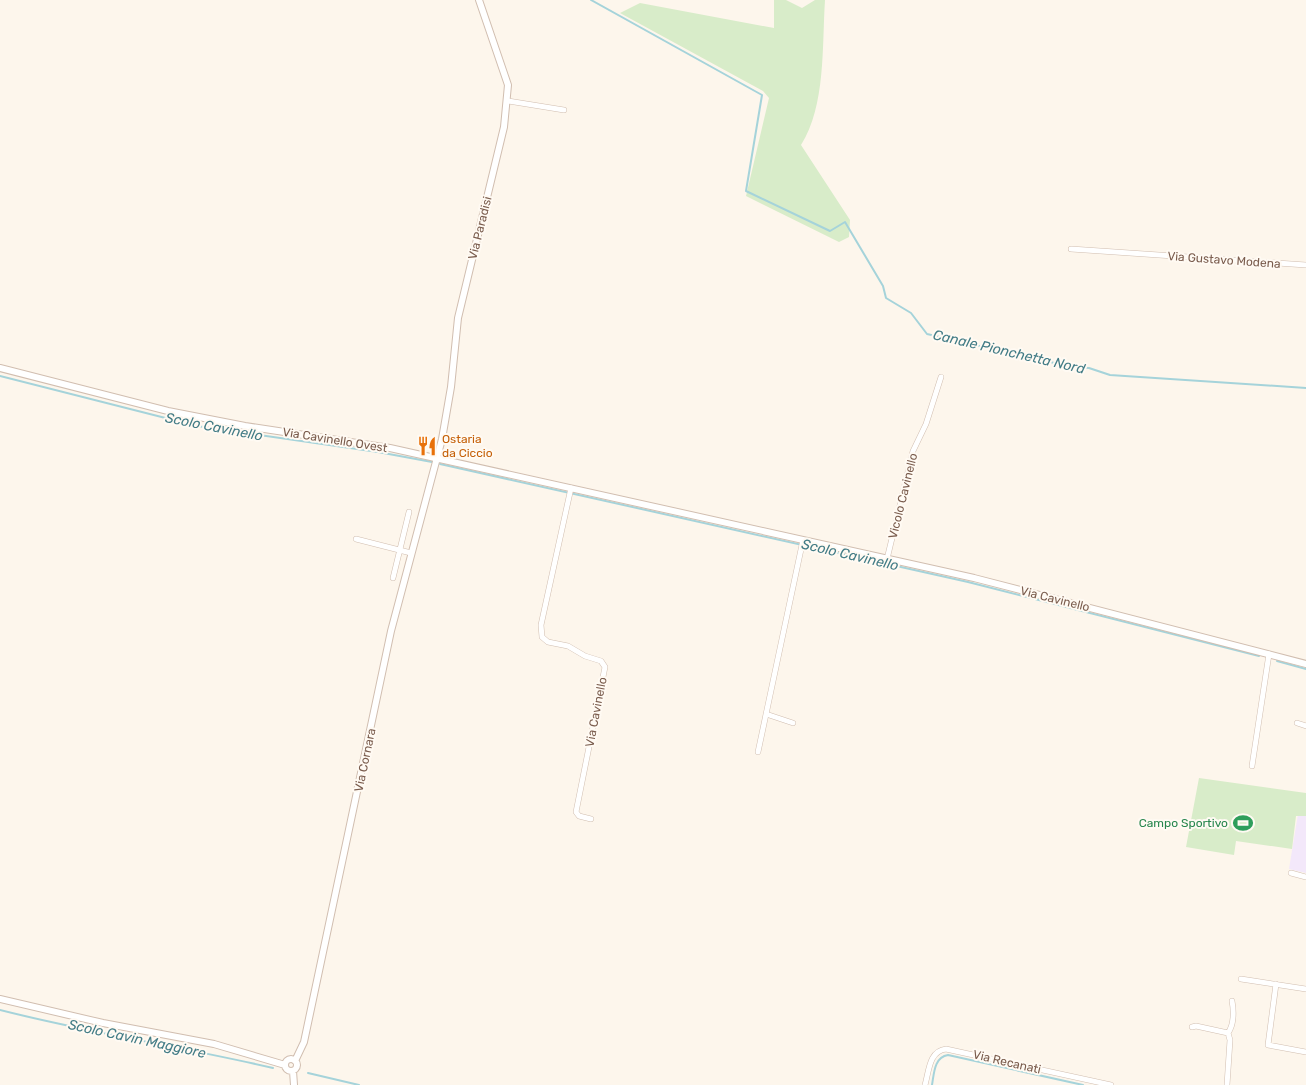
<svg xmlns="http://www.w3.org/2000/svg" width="1306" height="1085" font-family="Rubik,sans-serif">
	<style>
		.education { fill: #f3e8fa }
		.green { fill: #d8ecc9 }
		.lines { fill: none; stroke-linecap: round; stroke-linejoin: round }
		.stream { stroke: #a5d3da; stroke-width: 2 }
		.minor-casing { stroke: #d1beb0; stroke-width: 6 }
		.tertiary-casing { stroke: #d1beb0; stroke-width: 8 }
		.minor { stroke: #fff; stroke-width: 5 }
		.tertiary { stroke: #fff; stroke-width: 6 }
		.labels { text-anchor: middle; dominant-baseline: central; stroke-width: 4; stroke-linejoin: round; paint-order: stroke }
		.street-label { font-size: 12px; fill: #7a5c4d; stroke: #fffaf3 }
		.food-label { font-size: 12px; fill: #c56008; stroke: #fffaf3; text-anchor: start }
		.leisure-label { font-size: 12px; fill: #27864d; stroke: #fffaf3; text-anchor: end }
		.water-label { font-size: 14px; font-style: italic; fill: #437c86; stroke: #fffaf3 }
	</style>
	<rect width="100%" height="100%" fill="#fdf6ec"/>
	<path class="education" d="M1298 814 1306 816V873L1289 869Z"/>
	<path class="green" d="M774 0H786L802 8 815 0H825C822 46 826 106 801 145L850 220 849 237 839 242 746 196 769 98 763 91 620 13 640 3 774 28Z
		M1199 778 1306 793V816H1296L1292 849 1236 841 1234 855 1186 847Z"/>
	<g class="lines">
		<path class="stream" d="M591 0 762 95 746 191 830 231 845 222 883 286 886 298 911 313 927 334 1072 367 1089 368 1110 375 1306 388
			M0 376 197 426 378 452 432 462
			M440 464 968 582 1259 656
			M1277 661 1306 669
			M0 1010C90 1033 183 1047 273 1068
			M308 1073 359 1085
			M932 1085C934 1074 934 1057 948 1055L1083 1085"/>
		<defs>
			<path id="minor" d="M508 101 564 110
				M1071 249 1306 265
				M571 488 541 625 542 637 548 642 568 646 585 656 601 661 605 667 576 812 579 816 591 819
				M356 539 411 553
				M887 559 913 451 926 424 941 377
				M393 578 409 512
				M766 714 793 723
				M1297 723 1306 726
				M758 752 803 540
				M1252 766 1269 654
				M1291 873 1306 877
				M1241 979 1306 989
				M1276 984 1268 1045 1306 1052
				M1192 1027 1196 1026 1228 1033
				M925 1085C929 1071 929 1051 946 1049L1111 1085
				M1227 1085 1230 1040 1228 1033C1234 1025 1234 1011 1232 1001"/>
			<path id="tertiary" d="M0 368 168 411 245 426 390 448 974 578 1306 664
				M0 999 103 1023 214 1044 285 1065
				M285 1065a6 6 0 1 1 12 0a6 6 0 1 1-12 0Z
				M295 1061 304 1042 391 631 442 439 451 387 458 318 504 127 508 85 479 0
				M293 1071 294 1085"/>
		</defs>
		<use href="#minor" class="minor-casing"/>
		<use href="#tertiary" class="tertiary-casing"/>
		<use href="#minor" class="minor"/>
		<use href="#tertiary" class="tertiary"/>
	</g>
	<defs>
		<symbol id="restaurant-bare" viewBox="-9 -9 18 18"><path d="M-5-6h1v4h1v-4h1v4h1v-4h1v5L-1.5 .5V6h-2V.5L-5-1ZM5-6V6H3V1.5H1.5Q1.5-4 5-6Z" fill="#e8710a" stroke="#fffaf3" stroke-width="2.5" paint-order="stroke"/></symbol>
		<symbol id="stadium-bare" viewBox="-9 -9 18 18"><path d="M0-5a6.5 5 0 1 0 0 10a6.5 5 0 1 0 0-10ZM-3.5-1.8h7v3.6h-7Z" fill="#2e9e5b" stroke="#fffaf3" stroke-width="2.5" paint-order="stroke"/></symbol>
	</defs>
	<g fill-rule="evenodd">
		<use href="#restaurant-bare" x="413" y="432" width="28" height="28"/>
		<use href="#stadium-bare" x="1229" y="809" width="28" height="28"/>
	</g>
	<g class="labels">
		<g class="street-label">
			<text transform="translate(480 228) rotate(-76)">Via Paradisi</text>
			<text transform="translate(1224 260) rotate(4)">Via Gustavo Modena</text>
			<text transform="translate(335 440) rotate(9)">Via Cavinello Ovest</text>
			<text transform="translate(903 496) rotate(-76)">Vicolo Cavinello</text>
			<text transform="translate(1055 599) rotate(14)">Via Cavinello</text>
			<text transform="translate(596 712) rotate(-79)">Via Cavinello</text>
			<text transform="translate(365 760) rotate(-78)">Via Cornara</text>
			<text transform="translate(1007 1062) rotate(13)">Via Recanati</text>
		</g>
		<g class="food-label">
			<text x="442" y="439">Ostaria<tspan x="442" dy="14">da Ciccio</tspan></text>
		</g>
		<g class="leisure-label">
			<text x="1228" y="823">Campo Sportivo</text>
		</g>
		<g class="water-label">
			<text transform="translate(1009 352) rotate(13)">Canale Pionchetta Nord</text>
			<text transform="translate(214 427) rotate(11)">Scolo Cavinello</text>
			<text transform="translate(850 555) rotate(13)">Scolo Cavinello</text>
			<text transform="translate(137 1039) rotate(12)">Scolo Cavin Maggiore</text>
		</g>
	</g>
</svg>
